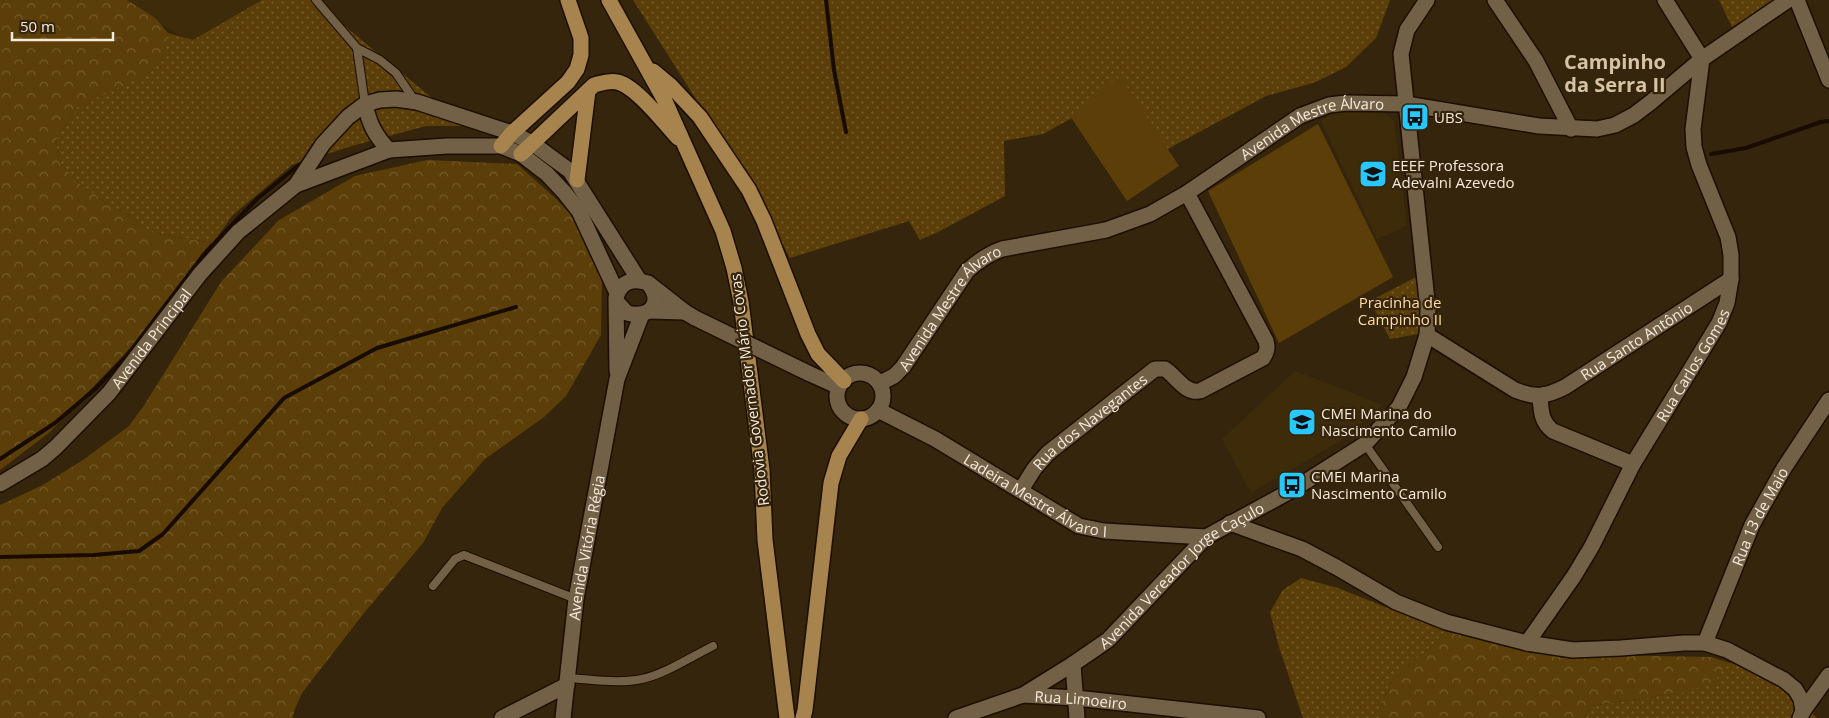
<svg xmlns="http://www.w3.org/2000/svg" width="1829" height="718" font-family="'Open Sans',sans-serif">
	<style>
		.built { fill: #3e2b09 }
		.grass { fill: url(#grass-dots) }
		.forest { fill: url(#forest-crowns) }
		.garden { fill: #5c3f08 }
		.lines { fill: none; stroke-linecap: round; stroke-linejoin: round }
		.stream { stroke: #180c00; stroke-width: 4 }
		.lane-casing { stroke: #1c0e00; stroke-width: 10 }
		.street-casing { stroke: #1c0e00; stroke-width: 18 }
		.secondary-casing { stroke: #1c0e00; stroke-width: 18 }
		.primary-casing { stroke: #1c0e00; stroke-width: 18 }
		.lane { stroke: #736147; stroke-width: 8 }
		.street { stroke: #736147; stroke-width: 15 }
		.secondary { stroke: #736147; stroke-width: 15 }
		.primary { stroke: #a7844d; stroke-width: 15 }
		.street-bridge-casing { stroke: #1c0e00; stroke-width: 18; stroke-linecap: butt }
		.street-bridge { stroke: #736147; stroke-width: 15 }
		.labels { text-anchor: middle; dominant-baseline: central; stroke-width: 4.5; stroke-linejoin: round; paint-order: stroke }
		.poi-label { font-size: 15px; fill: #f5eadb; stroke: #35250c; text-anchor: start }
		.street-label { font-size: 15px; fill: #f5eadb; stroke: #35250c }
		.park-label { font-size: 15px; fill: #ffdca8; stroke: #35250c }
		.district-label { font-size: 20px; font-weight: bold; fill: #d6c2a5; stroke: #35250c }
	</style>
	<defs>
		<pattern id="grass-dots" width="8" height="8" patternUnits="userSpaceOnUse" patternTransform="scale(1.25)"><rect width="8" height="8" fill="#5c3f08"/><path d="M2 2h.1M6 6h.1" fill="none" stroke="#745b2b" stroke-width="1.8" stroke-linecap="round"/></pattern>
		<pattern id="forest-crowns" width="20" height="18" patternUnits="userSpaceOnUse" patternTransform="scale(1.25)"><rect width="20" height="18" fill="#5c3f08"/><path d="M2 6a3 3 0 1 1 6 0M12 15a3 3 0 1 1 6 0" fill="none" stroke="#745b2b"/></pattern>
	</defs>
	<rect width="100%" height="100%" fill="#35250c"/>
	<path class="built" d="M116 0H278L213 53Z
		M1349 109H1371L1383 112 1394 121 1407 226 1377 239 1321 121 1332 113Z
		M1295 371 1383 405 1340 441 1251 493 1222 439Z"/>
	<path class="grass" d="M262 0H313L466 126H426L352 146 292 165 232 216 213 243 150 232 131 217 105 202 79 183 59 162 56 140 77 107 161 62 168 33 193 40Z
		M633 0H1390L1376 38 1346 67 1316 82 1266 96 1164 151 1123 90 1043 134 1004 141 1005 196 940 231 920 240 909 221 790 258 745 176Z
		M1719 0H1784L1732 27Z
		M1420 275 1424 333 1390 339 1370 301Z
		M1301 578 1338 588 1445 631 1435 644 1410 664 1390 683 1381 707V718H1303L1279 647 1270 612 1283 590Z
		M1727 662 1769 674 1817 718H1584L1591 706 1684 692 1723 667Z"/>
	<path class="forest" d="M0 0H127L155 18 168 33 161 62 143 76 77 107 56 140 59 162 79 183 105 202 131 217 150 232 213 243 152 325 50 432 0 470Z
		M427 160 517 164 555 198 580 224 602 277 601 335 566 396 544 417 485 459 442 508 423 543 364 613 302 693 294 711 293 718H0V505L43 485 83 460 129 426 143 407 221 282 279 220 355 176Z
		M1445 631 1544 654 1711 657 1727 662 1714 683 1684 692 1591 706 1584 718H1381V707L1390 683 1410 664 1435 644Z"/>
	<path class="garden" d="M1120 76 1179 166 1127 201 1070 116Z
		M1318 124 1393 277 1279 343 1208 191Z"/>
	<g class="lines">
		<path class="stream" d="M826 0 834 70 846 132
			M1711 154 1746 148 1821 122 1829 121
			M0 459 55 423 95 389 126 357 205 253 257 199 300 164
			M0 557 94 555 139 551 163 534 284 398 377 348 516 307"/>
		<defs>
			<path id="lane" d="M316 0 357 48 380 60 396 73 415 101
				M357 48 365 104
				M1365 444 1438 547
				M433 586 455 559 464 555 576 599
				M567 678C591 679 618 684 642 679 665 674 691 657 713 646"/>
			<g id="street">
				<path d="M1495 0 1536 61 1571 129"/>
				<path d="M1797 0 1829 80"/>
				<path d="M648 283 685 312 695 318"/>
				<path d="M649 311 685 312"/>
				<path id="s1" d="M1427 335 1515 390C1535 398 1545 397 1565 387L1731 279"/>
				<path d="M808 373 839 387"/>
				<circle cx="860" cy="396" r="23"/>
				<path id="s2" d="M880 383 894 376 903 367 967 271C978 261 988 254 1002 249L1106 230 1150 214 1187 193 1300 116 1329 105 1346 103 1406 104 1539 126 1597 129 1615 125 1634 115 1651 102 1702 59 1788 0"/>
				<path d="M1540 396C1541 411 1541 422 1553 431L1633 464"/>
				<path id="s3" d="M878 410 935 439 1079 526 1104 531 1206 537"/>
				<path id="s4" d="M1021 490 1034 469 1048 453 1155 369H1165C1176 376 1185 394 1200 391L1263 358C1267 352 1268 348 1266 341L1187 193"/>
				<path d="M1230 523 1302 549 1336 567 1396 602 1446 622 1527 643 1573 650 1621 648 1684 643H1705L1727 650 1784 680 1795 689 1801 699 1803 711 1800 718"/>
				<path id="s5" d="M1527 643 1574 576 1592 546 1633 464 1719 323 1727 303 1731 279V255L1728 237 1699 165 1694 147 1693 129 1702 59 1665 0"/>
				<path id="s6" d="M1705 643 1752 525 1784 468 1829 400"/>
				<path d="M1073 664 1077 718"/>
				<path id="s7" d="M1023 695 1076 698 1258 718"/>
				<path d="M1803 711 1829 675"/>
				<path d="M502 718 567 685"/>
				<path id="s8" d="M956 718 1023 695 1073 664 1108 640 1206 537 1294 489 1365 444 1399 407 1414 377 1427 335 1428 310 1401 54 1407 30 1427 0"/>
			</g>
			<g id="secondary">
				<path d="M365 104C369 123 375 136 389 150"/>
				<path d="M296 185 389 150 447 146H501L521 154 547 174 564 192 579 211 617 293"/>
				<path d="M616 301 627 313C650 319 664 303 648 283 633 278 620 281 616 298L617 371"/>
				<path id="s9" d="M0 484 42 459 56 447 109 393 200 274 238 232 296 185 323 144 348 117 365 104 380 100 396 99 417 102 512 133 532 143 570 171 639 280"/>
				<path id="s10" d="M563 718 576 599 617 379 642 314"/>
			</g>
			<path id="primary" d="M609 0 665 101 723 231 734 268 741 302 762 470 765 540 787 718
				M653 71 671 86 700 117 749 190 764 221 808 334 818 354 844 381
				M501 146 512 133 568 82 577 69 581 55V38L568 0
				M521 154 594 85C602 83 609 80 617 82 635 85 665 124 678 138
				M577 180 588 91
				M803 718 805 710 831 483 839 456 861 419"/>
		</defs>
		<use href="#lane" class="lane-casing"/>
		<use href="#street" class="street-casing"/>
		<use href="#secondary" class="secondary-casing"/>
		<use href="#primary" class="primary-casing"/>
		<use href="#lane" class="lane"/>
		<use href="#street" class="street"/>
		<use href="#secondary" class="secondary"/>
		<use href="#primary" class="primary"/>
		<defs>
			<path id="street-bridge" d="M695 318 808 373"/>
		</defs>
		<use href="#street-bridge" class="street-bridge-casing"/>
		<use href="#street-bridge" class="street-bridge"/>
	</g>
	<defs>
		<symbol id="bus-square" viewBox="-11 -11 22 22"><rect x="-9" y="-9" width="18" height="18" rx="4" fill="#28c8ff" stroke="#35250c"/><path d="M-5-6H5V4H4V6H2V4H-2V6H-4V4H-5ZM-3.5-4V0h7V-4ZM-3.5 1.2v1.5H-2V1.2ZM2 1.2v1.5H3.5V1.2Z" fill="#111"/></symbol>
		<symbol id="school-square" viewBox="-11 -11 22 22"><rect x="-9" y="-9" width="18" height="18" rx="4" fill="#28c8ff" stroke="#35250c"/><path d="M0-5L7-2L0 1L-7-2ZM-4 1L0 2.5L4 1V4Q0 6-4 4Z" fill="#111"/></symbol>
	</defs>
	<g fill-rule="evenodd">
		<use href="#bus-square" x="1399" y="101" width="32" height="32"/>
		<use href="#school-square" x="1357" y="158" width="32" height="32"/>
		<use href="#school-square" x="1286" y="406" width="32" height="32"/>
		<use href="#bus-square" x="1276" y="469" width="32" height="32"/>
	</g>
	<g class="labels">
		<g class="poi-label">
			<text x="1434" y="117">UBS</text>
			<text x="1392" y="165">EEEF Professora<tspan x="1392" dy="17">Adevalni Azevedo</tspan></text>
			<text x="1321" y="413">CMEI Marina do<tspan x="1321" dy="17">Nascimento Camilo</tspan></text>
			<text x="1311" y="476">CMEI Marina<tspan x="1311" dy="17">Nascimento Camilo</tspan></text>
		</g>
		<g class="street-label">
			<text stroke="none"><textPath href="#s2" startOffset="525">Avenida Mestre Álvaro</textPath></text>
			<text stroke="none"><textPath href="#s2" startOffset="105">Avenida Mestre Álvaro</textPath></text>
			<text stroke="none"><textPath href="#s9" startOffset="212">Avenida Principal</textPath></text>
			<text stroke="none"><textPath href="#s1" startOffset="241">Rua Santo Antônio</textPath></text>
			<text stroke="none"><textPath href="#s5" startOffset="324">Rua Carlos Gomes</textPath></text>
			<text transform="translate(749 390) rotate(-97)">Rodovia Governador Mário Covas</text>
			<text stroke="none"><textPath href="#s4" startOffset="98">Rua dos Navegantes</textPath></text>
			<text stroke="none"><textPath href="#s3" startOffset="180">Ladeira Mestre Álvaro I</textPath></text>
			<text stroke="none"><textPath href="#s6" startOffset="138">Rua 13 de Maio</textPath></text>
			<text stroke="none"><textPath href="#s10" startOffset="172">Avenida Vitória Régia</textPath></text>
			<text stroke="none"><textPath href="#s8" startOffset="271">Avenida Vereador Jorge Caçulo</textPath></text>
			<text stroke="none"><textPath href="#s7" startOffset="58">Rua Limoeiro</textPath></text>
		</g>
		<g class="park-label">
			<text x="1400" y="302">Pracinha de<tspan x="1400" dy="17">Campinho II</tspan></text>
		</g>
		<g class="district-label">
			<text x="1615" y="61">Campinho<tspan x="1615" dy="23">da Serra II</tspan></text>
		</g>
	</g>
	<path d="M12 32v8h101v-8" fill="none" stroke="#f5eadb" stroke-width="2.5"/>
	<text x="20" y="32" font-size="15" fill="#f5eadb" stroke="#35250c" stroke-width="4" paint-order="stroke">50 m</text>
</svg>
